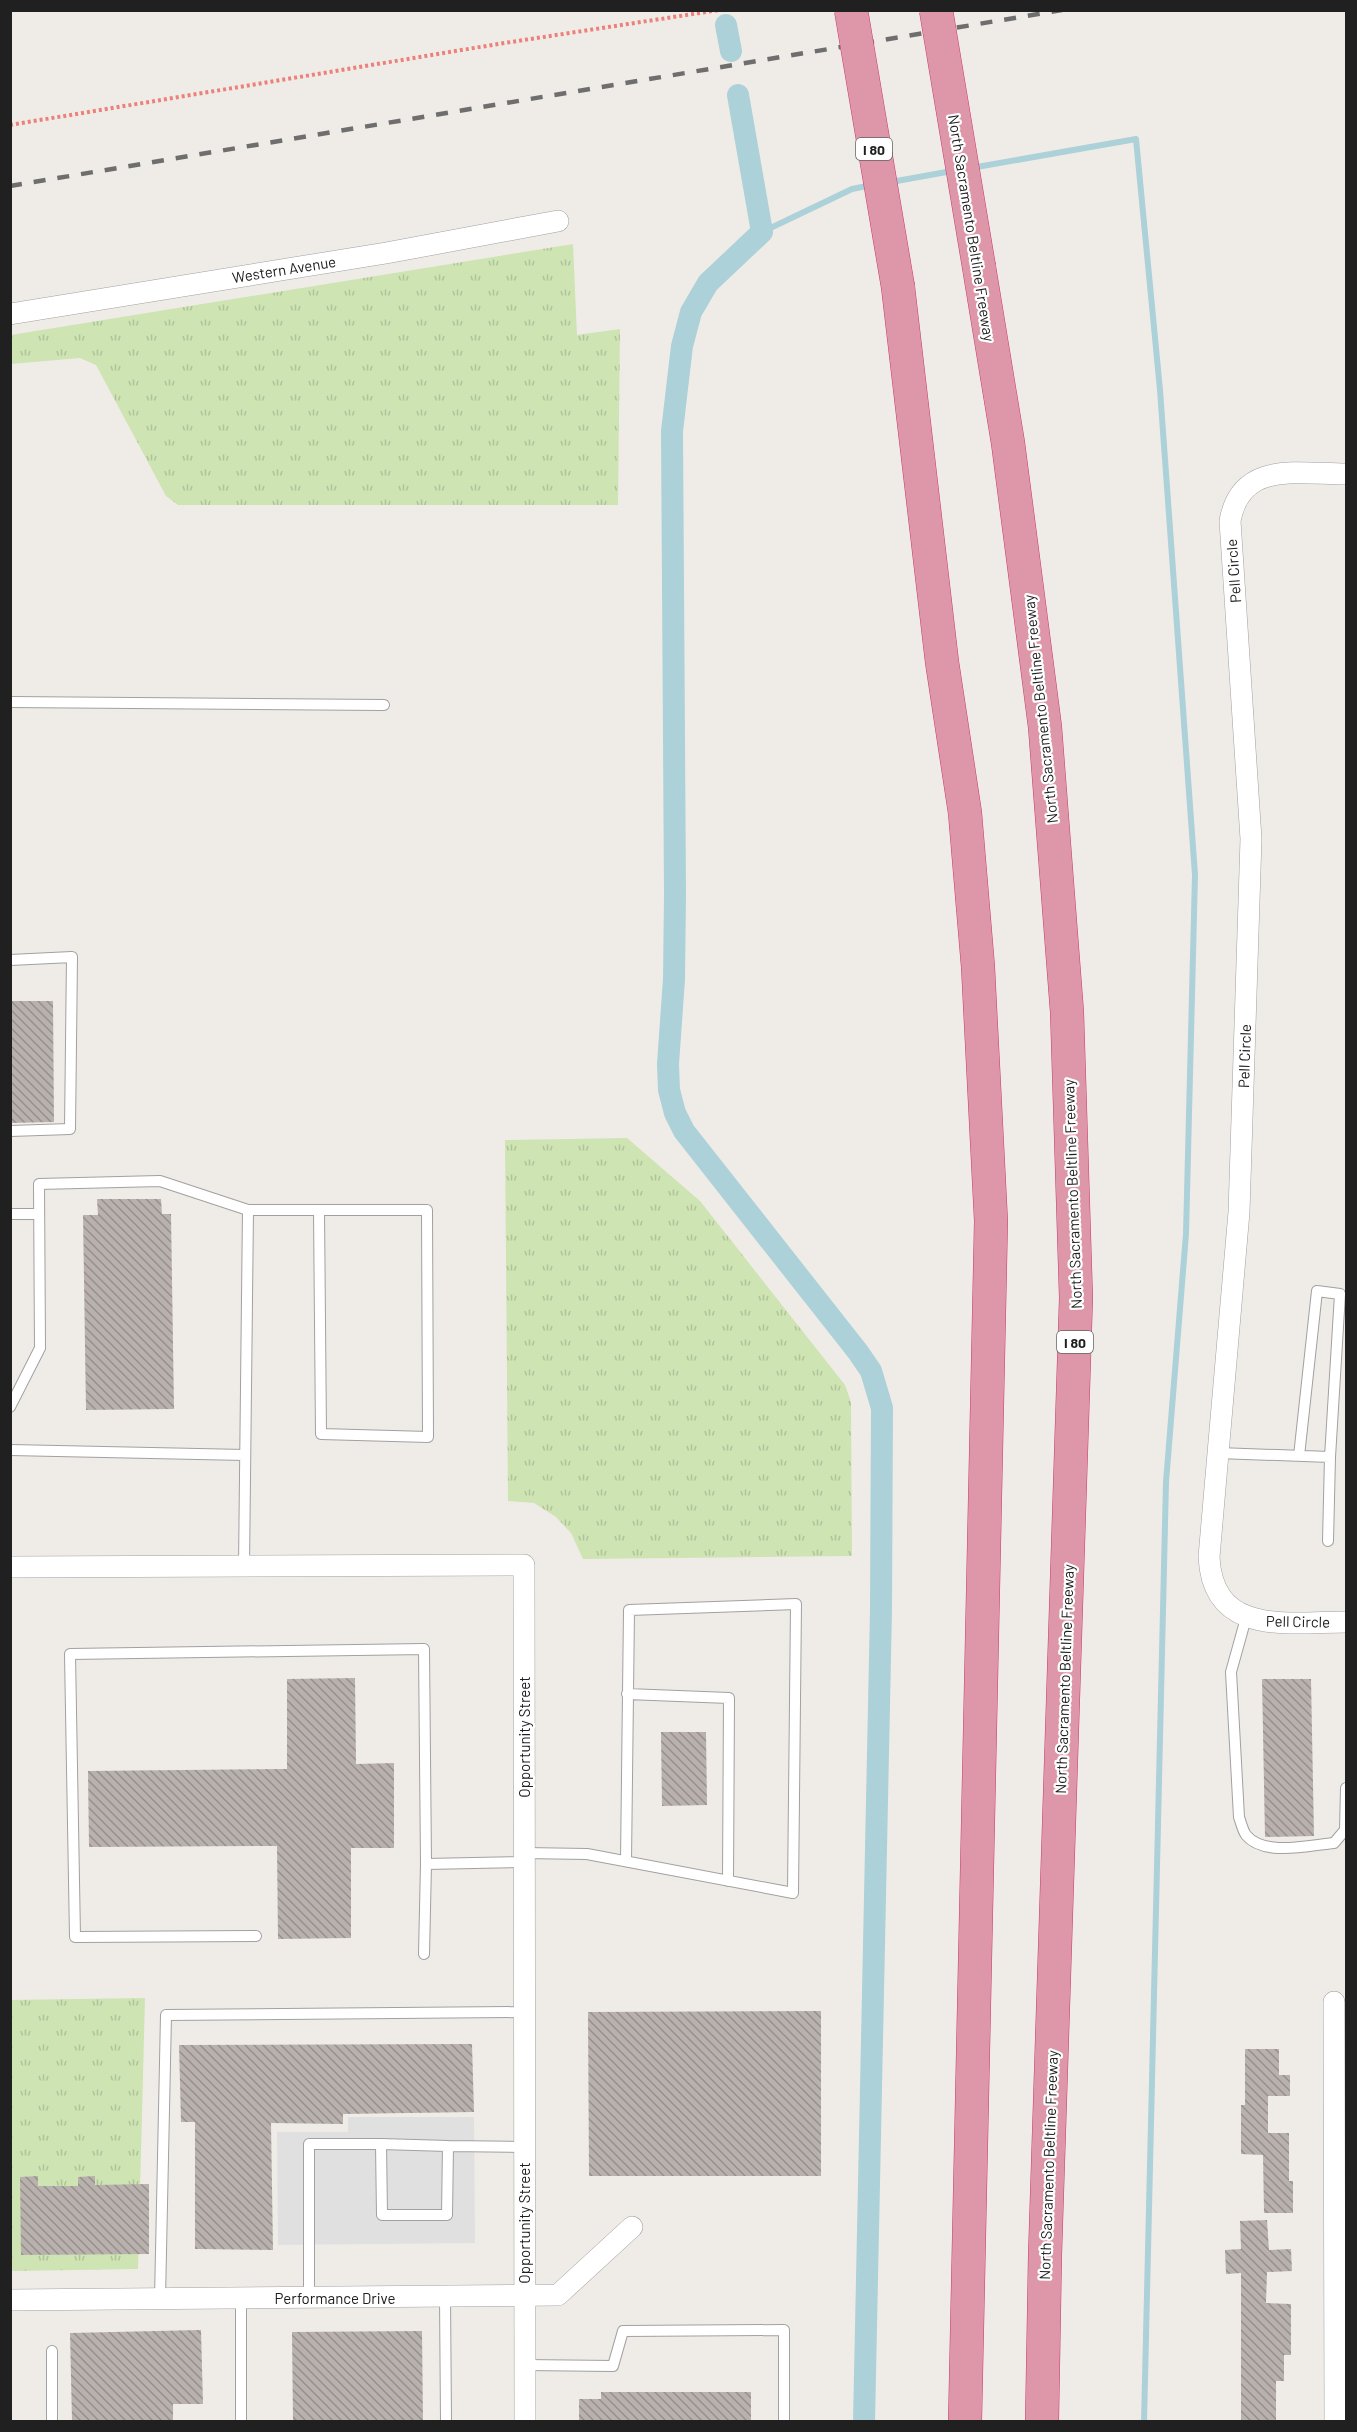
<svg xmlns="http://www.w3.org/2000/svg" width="1357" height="2432" font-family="Barlow,sans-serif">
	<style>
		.grass { fill: url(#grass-tufts) }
		.parking { fill: #e0e0e0 }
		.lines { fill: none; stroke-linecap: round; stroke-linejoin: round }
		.stream { stroke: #acd1d8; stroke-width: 6 }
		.canal { stroke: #acd1d8; stroke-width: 22 }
		.building { fill: url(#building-back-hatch) }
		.service-casing { stroke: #a1a1a1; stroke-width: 12 }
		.minor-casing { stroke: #a1a1a1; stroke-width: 22 }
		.motorway-casing { stroke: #c93972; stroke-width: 34 }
		.path { stroke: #ec817c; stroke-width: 4; stroke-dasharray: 3 3; stroke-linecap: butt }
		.service { stroke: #fff; stroke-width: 10 }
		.minor { stroke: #fff; stroke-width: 21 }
		.motorway { stroke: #de97a9; stroke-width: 33 }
		.rail { stroke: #6e6e6e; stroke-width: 4.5; stroke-dasharray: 12 12; stroke-linecap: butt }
		.motorway-bridge-casing { stroke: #c93972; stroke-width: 34; stroke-linecap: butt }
		.motorway-bridge { stroke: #de97a9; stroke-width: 33 }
		.labels { text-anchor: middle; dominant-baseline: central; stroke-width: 4.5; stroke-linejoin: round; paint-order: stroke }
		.shield { fill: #fff; stroke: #636363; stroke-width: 1.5 }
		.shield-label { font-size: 14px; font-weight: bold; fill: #202020 }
		.street-label { font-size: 15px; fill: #202020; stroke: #fff }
	</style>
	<defs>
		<pattern id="grass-tufts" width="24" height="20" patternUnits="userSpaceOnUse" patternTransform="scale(1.5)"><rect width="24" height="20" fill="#cee4b3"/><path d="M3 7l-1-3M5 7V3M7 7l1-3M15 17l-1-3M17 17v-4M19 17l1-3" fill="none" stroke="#b1c39a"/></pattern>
		<pattern id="building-back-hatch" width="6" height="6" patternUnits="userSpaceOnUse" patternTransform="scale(1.5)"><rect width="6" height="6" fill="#b9b1ad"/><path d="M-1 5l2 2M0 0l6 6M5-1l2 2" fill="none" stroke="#96908c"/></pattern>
	</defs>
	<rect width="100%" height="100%" fill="#efece7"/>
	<path class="grass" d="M573 244 577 335 620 329 618 505H178L166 496 96 365 80 358 11 364V335Z
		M627 1138 700 1201 845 1385 851 1402 852 1556 583 1559 571 1533 556 1517 534 1503 508 1501 505 1140Z
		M145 1998 138 2269 13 2271 11 2269 10 2000Z"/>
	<path class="parking" d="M348 2117H474L475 2243 278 2245 277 2132H348Z"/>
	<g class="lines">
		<path class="stream" d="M971 168 1136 139 1160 390 1195 875 1186 1234 1166 1482 1144 2422
			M891 182 952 171
			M762 232 852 189 872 185"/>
		<path class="canal" d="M726 25 731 51
			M738 95 762 232 708 283 691 312 682 346 672 431 675 895 674 979 668 1064 669 1090 675 1113 684 1131 858 1352 871 1371 882 1408 881 1610 864 2422"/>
	</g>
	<path class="building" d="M10 1001H53L54 1122 10 1123Z
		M97 1199H161L162 1214H171L174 1409 86 1410 83 1215H98Z
		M355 1678 356 1764 394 1763V1848H351V1938L278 1939 277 1846 89 1847 88 1771 287 1769V1679Z
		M1262 1679H1311L1314 1836 1265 1837Z
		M661 1732H706L707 1805 662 1806Z
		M821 2011V2176H589L588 2012Z
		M472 2044 474 2112 343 2114V2124L271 2123 273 2250 195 2249V2122H181L179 2045Z
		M1245 2049H1279V2075H1290V2096H1268V2133H1289V2181H1293V2213H1264L1263 2155 1241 2154V2105H1245Z
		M38 2176V2186H78V2177L95 2176V2185L149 2184V2254L21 2255 20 2177Z
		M1267 2220 1269 2250 1291 2249 1292 2271 1267 2272 1266 2303 1291 2304V2355H1284V2381H1276V2421H1241V2273L1226 2274 1225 2250 1241 2249 1240 2221Z
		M201 2330 203 2404H173V2421H72L70 2333Z
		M422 2331 423 2421H293L292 2332Z
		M601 2392H751V2421H579V2399H601Z"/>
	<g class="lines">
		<defs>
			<path id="service" d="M10 702 384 705
				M10 960 72 957 70 1129 10 1131
				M10 1214H39
				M10 1407 40 1348 39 1184 160 1181 248 1210
				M10 1450 245 1455
				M1218 1453 1330 1457 1328 1541
				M1299 1456 1317 1291 1340 1294 1330 1457
				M244 1566 248 1210H427L428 1437 321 1434 319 1210
				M1246 1618 1231 1672 1239 1817C1241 1823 1243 1831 1246 1835 1264 1857 1310 1845 1334 1843L1345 1830 1346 1788
				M627 1694 729 1698 728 1881
				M524 1853 587 1854 793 1893 796 1604 629 1610 626 1861
				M256 1936 75 1937 70 1654 424 1649 426 1864
				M424 1954 426 1864 524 1862
				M448 2146 524 2147
				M445 2297 446 2422
				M309 2298V2144H381L382 2215H447L448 2146 381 2144
				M160 2299 166 2015 524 2012
				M241 2299V2422
				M524 2365 613 2366 623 2331 784 2330V2422
				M52 2422V2351"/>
			<path id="minor" d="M10 314 386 253 558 221
				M1346 474C1299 474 1241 460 1230 521L1251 839 1239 1212 1209 1557C1213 1637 1289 1622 1346 1622
				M10 1567 524 1565 525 2422
				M1334 2002 1335 2422
				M10 2300 558 2295 632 2227"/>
			<path id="motorway" d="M979 267 1008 443 1045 727 1067 1012 1076 1298 1045 2255 1042 2422
				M898 287 942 662 965 813 978 967 991 1221 965 2422"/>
		</defs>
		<use href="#service" class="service-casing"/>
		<use href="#minor" class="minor-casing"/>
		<use href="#motorway" class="motorway-casing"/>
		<path class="path" d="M10 125 498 44 719 10"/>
		<use href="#service" class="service"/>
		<use href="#minor" class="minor"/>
		<use href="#motorway" class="motorway"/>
		<path class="rail" d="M10 186 1062 10"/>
		<defs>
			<path id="motorway-bridge" d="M851 10 898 287
				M936 10 979 267"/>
		</defs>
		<use href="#motorway-bridge" class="motorway-bridge-casing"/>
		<use href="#motorway-bridge" class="motorway-bridge"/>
	</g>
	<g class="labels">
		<g class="shield">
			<rect x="856" y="138" width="36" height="22" rx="4.5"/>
			<rect x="1057" y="1331" width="36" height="22" rx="4.5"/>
		</g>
		<g class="shield-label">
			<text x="874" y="149">I 80</text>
			<text x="1075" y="1342">I 80</text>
		</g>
		<g class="street-label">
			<text transform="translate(972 228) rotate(81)">North Sacramento Beltline Freeway</text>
			<text transform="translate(284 269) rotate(-9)">Western Avenue</text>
			<text transform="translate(1233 571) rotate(-94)">Pell Circle</text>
			<text transform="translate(1040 709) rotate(-96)">North Sacramento Beltline Freeway</text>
			<text transform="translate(1244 1056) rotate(-88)">Pell Circle</text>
			<text transform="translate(1072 1194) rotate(-92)">North Sacramento Beltline Freeway</text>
			<text transform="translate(1298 1621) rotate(1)">Pell Circle</text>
			<text transform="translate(1064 1679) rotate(-88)">North Sacramento Beltline Freeway</text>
			<text transform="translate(524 1737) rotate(-90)">Opportunity Street</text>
			<text transform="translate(1048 2165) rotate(-88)">North Sacramento Beltline Freeway</text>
			<text transform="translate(524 2223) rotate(-90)">Opportunity Street</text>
			<text x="335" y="2298">Performance Drive</text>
		</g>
	</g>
	<rect width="1357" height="2432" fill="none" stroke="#202020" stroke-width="24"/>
</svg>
